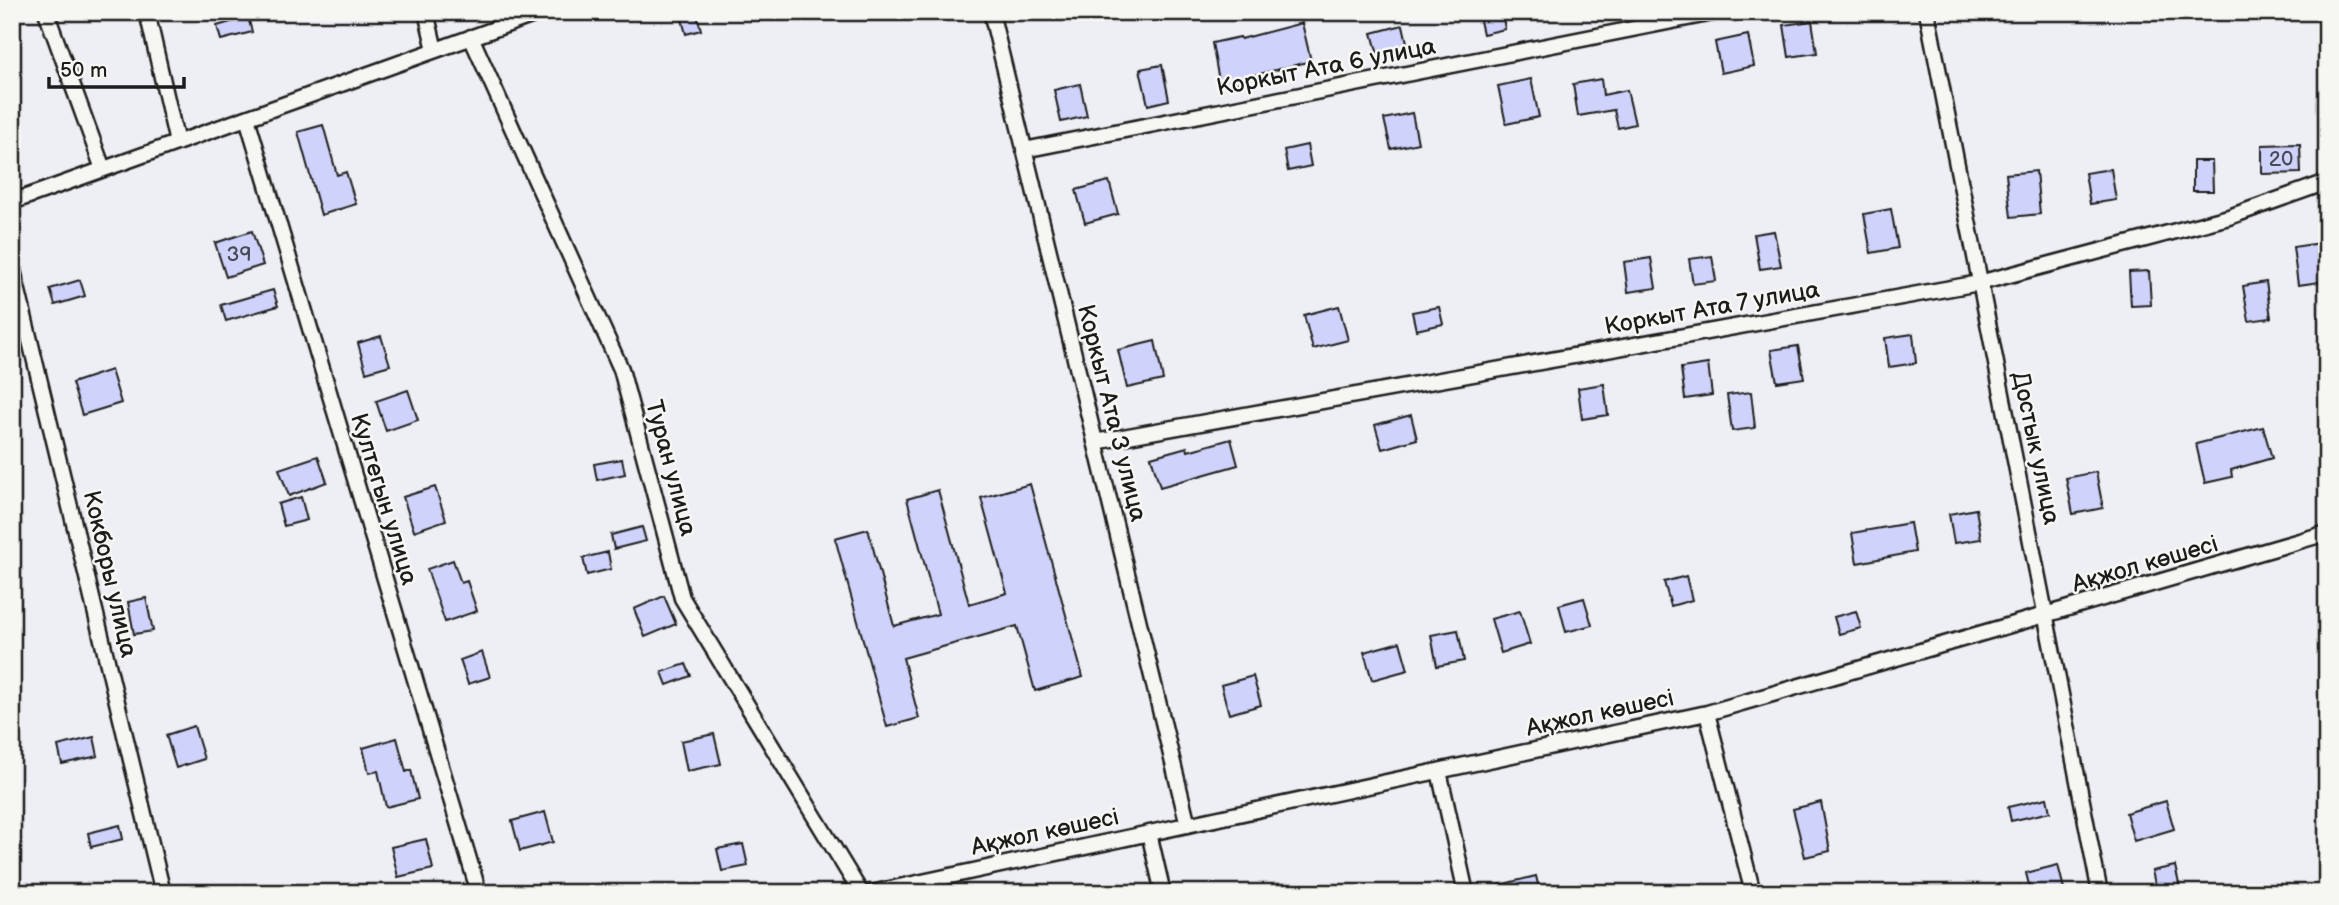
<svg xmlns="http://www.w3.org/2000/svg" width="2339" height="905" font-family="'Balsamiq Sans',sans-serif">
	<style>
		.building { fill: #cfd3fb; stroke: #1c1c1c; stroke-width: 2 }
		.lines { fill: none; stroke-linecap: round; stroke-linejoin: round }
		.minor-casing { stroke: #1c1c1c; stroke-width: 19 }
		.minor { stroke: #f6f6f2; stroke-width: 14 }
		.labels { text-anchor: middle; dominant-baseline: central; stroke-width: 5; stroke-linejoin: round; paint-order: stroke }
		.number-label { font-size: 21px; fill: #494a54 }
		.street-label { font-size: 24px; fill: #1c1c1c; stroke: #f6f6f2 }
	</style>
	<rect width="100%" height="100%" fill="#eeeff4"/>
	<filter id="ink" filterUnits="userSpaceOnUse"><feTurbulence type="fractalNoise" baseFrequency=".0143" numOctaves="2"/><feDisplacementMap in="SourceGraphic" scale="14" xChannelSelector="R" yChannelSelector="G"/><feConvolveMatrix kernelMatrix="1 2 1 2 8 2 1 2 1" color-interpolation-filters="sRGB"/></filter>
	<g filter="url(#ink)">
		<path class="building" d="M680 12H696L701 30 686 34Z
			M1478 12H1502L1505 29 1483 34Z
			M248 17 252 32 221 40 217 26Z
			M1812 21 1817 53 1789 57 1784 25Z
			M1302 23 1311 61 1248 77 1249 81 1220 86 1212 43 1240 37 1241 39Z
			M1403 25 1408 47 1378 55 1372 33Z
			M1748 35 1754 66 1721 73 1715 42Z
			M1162 65 1169 100 1148 105 1140 69Z
			M1531 79 1539 117 1506 124 1498 86Z
			M1601 79 1603 95 1627 90 1635 124 1618 128 1614 110 1578 116 1573 84Z
			M1080 84 1087 116 1061 122 1054 90Z
			M1412 113 1418 143 1391 149 1384 119Z
			M323 125 337 175 346 172 356 204 321 215 298 132Z
			M2300 144 2301 173 2262 174V145Z
			M1307 145 1311 166 1288 171 1284 150Z
			M2193 161H2212L2213 191H2193Z
			M2111 169 2116 200 2090 204 2085 173Z
			M2036 171 2040 214 2011 217 2006 174Z
			M1109 181 1118 214 1085 223 1076 190Z
			M1891 209 1898 248 1871 253 1864 214Z
			M252 231 263 265 226 277 215 243Z
			M1774 231 1781 266 1760 269 1754 234Z
			M2327 242V281L2298 285 2293 247Z
			M1712 256 1716 281 1693 284 1689 259Z
			M1651 258 1656 288 1628 292 1624 262Z
			M2149 271 2151 305 2131 306 2129 272Z
			M80 280 85 296 55 305 50 289Z
			M2266 282 2271 318 2249 321 2243 286Z
			M273 290 278 306 226 321 221 305Z
			M1339 306 1348 340 1313 349 1304 315Z
			M1439 307 1443 324 1416 330 1412 312Z
			M1913 334 1916 363 1889 367 1885 338Z
			M381 336 390 365 366 372 358 343Z
			M1155 341 1163 380 1127 388 1118 350Z
			M1798 346 1804 378 1777 382 1771 350Z
			M1708 364 1712 395 1685 399 1681 368Z
			M111 370 121 403 82 415 72 383Z
			M1604 384 1608 415 1582 419 1578 388Z
			M408 390 418 420 386 431 376 401Z
			M1751 392 1755 428 1732 431 1727 395Z
			M1411 415 1417 439 1382 449 1375 425Z
			M2263 427 2272 458 2231 470 2232 477 2205 483 2196 444Z
			M1231 439 1238 465 1160 487 1151 457 1187 447 1188 451Z
			M318 456 327 482 289 496 279 469Z
			M622 459 625 474 597 480 594 464Z
			M2096 472 2103 508 2073 514 2066 478Z
			M1030 484 1083 677 1035 691 1017 626 903 658 919 718 887 727 835 538 868 529 894 626 938 614 907 499 938 490 969 604 1007 593 981 498Z
			M435 487 446 520 414 531 403 497Z
			M301 497 307 520 284 526 278 504Z
			M1976 509 1981 539 1954 543 1949 514Z
			M1910 523 1915 552 1857 563 1852 533Z
			M642 527 646 541 614 549 611 535Z
			M608 552 611 569 587 575 583 558Z
			M453 560 461 583 467 581 477 611 445 622 427 569Z
			M1686 576 1692 600 1671 606 1664 582Z
			M664 596 676 624 645 637 634 609Z
			M146 598 153 631 134 634 128 602Z
			M1584 598 1592 625 1566 632 1559 605Z
			M1520 611 1530 644 1501 653 1491 619Z
			M1856 611 1861 628 1839 634 1834 617Z
			M1458 630 1464 661 1437 666 1431 635Z
			M1400 642 1408 670 1372 680 1364 652Z
			M482 652 490 677 468 684 460 660Z
			M686 664 691 676 667 685 662 672Z
			M1253 676 1261 705 1229 714 1221 685Z
			M194 726 204 759 176 768 166 735Z
			M714 734 721 764 687 771 681 741Z
			M94 737 98 756 62 764 58 746Z
			M397 738 406 772 411 770 418 799 386 807 378 771 369 773 363 748Z
			M2047 798 2050 812 2011 821 2008 807Z
			M2166 801 2174 829 2134 841 2126 813Z
			M1821 802 1830 851 1805 857 1793 809Z
			M545 812 553 842 520 851 512 821Z
			M120 825 123 839 91 847 88 833Z
			M426 839 433 869 398 877 391 847Z
			M743 844 748 866 722 871 717 849Z
			M2058 865 2065 893H2031L2026 873Z
			M2175 866 2181 893H2157L2152 871Z
			M1536 876 1540 893H1492L1491 887Z"/>
		<g class="lines">
			<defs>
				<path id="minor" d="M46 12 103 169
					M147 12 177 143
					M426 12 435 50
					M991 12 1188 825
					M1927 12C1984 306 2045 599 2100 893
					M471 37 621 369 682 598 861 893
					M247 118 479 893
					M1024 150 1718 12
					M12 202 542 12
					M12 266 163 893
					M1095 442 1979 283 2229 217 2327 182
					M1707 713 1753 893
					M1439 771 1466 893
					M1149 833 1163 893
					M871 893 1707 713 2327 533"/>
			</defs>
			<use href="#minor" class="minor-casing"/>
			<use href="#minor" class="minor"/>
		</g>
	</g>
	<g class="labels">
		<g class="number-label">
			<text x="2281" y="159">20</text>
			<text x="239" y="254">39</text>
		</g>
		<g class="street-label">
			<text transform="translate(1326 67) rotate(-11)">Коркыт Ата 6 улица</text>
			<text transform="translate(1712 308) rotate(-10)">Коркыт Ата 7 улица</text>
			<text transform="translate(1112 413) rotate(76)">Коркыт Ата 3 улица</text>
			<text transform="translate(2036 448) rotate(78)">Достык улица</text>
			<text transform="translate(671 468) rotate(75)">Туран улица</text>
			<text transform="translate(384 499) rotate(73)">Култегын улица</text>
			<text transform="translate(2145 564) rotate(-16)">Ақжол көшесі</text>
			<text transform="translate(110 574) rotate(77)">Кокборы улица</text>
			<text transform="translate(1600 713) rotate(-12)">Ақжол көшесі</text>
			<text transform="translate(1045 832) rotate(-12)">Ақжол көшесі</text>
		</g>
	</g>
	<rect width="2339" height="905" fill="none" stroke="#f6f6f2" stroke-width="42"/>
	<rect x="21" y="21" width="2297" height="863" fill="none" stroke="#1c1c1c" stroke-width="2.5" filter="url(#ink)"/>
	<path d="M49 77v10h135v-10" fill="none" stroke="#1c1c1c" stroke-width="3.5"/>
	<text x="60" y="77" font-size="21" fill="#1c1c1c" stroke="#f6f6f2" stroke-width="5" paint-order="stroke">50 m</text>
</svg>
